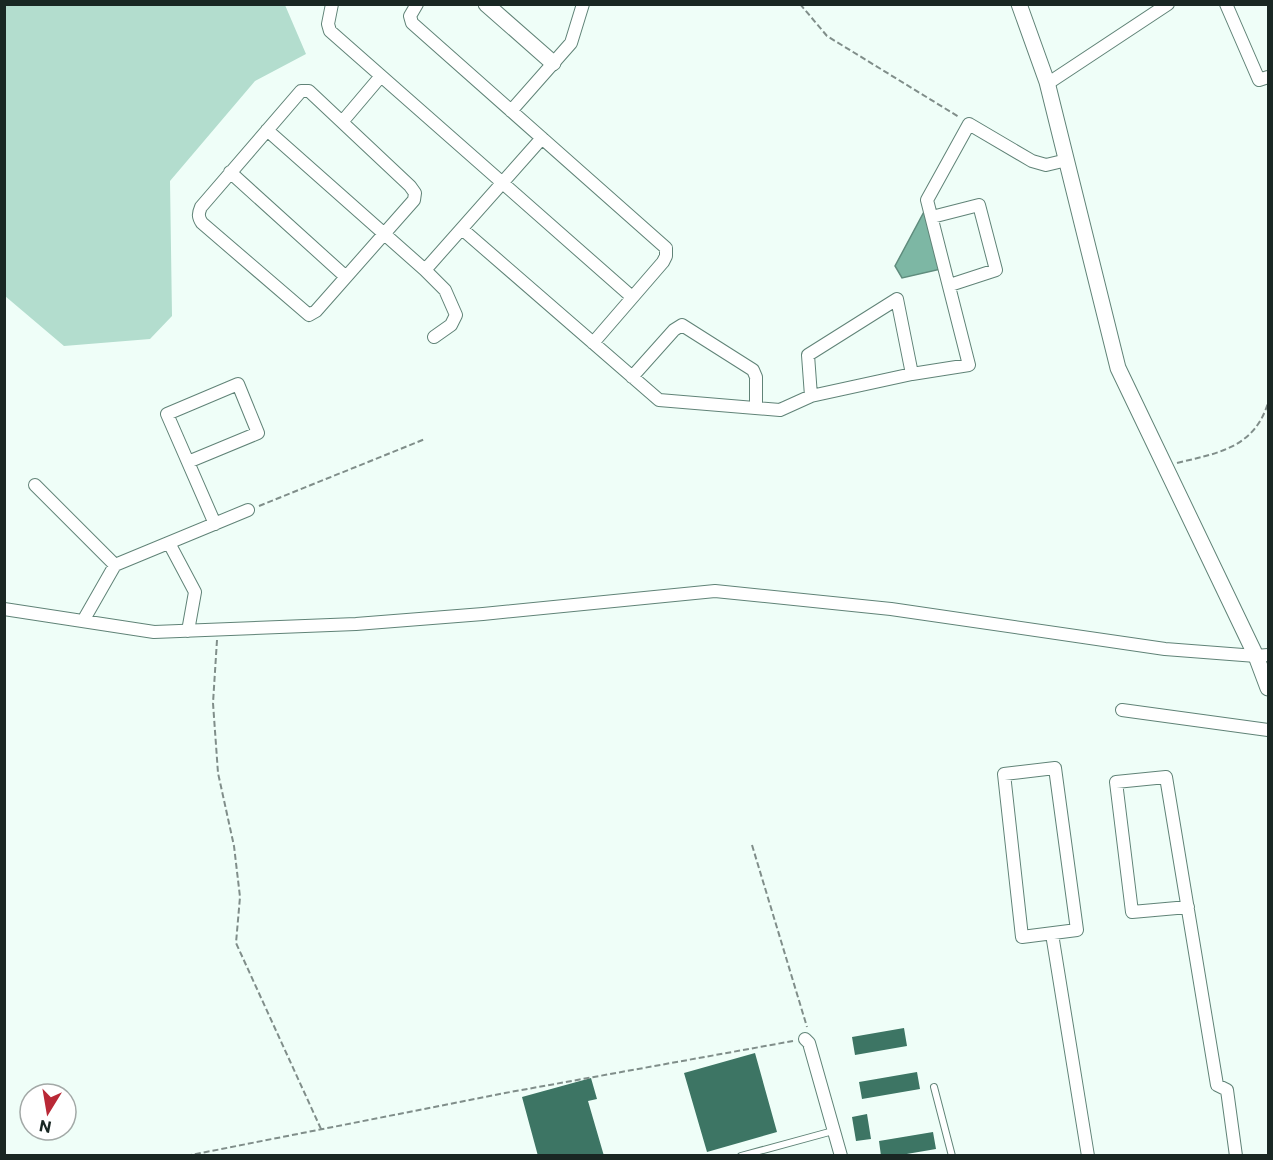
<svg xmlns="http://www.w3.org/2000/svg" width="1273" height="1160" font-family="Commissioner,sans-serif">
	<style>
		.green { fill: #b3ddce }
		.water { fill: #7db7a4; stroke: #5f8c7d; stroke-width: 1.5 }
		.building { fill: #3d7564 }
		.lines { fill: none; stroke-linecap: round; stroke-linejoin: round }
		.service-casing { stroke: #608377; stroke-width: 8 }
		.minor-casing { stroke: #608377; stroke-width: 14 }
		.tertiary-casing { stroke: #608377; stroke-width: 17 }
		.path { stroke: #808e8a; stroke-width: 2; stroke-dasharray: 6 3; stroke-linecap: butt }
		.service { stroke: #fff; stroke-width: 6 }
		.minor { stroke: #fff; stroke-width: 12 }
		.tertiary { stroke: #fff; stroke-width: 15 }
	</style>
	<rect width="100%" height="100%" fill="#effef8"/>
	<path class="green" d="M5 4 285 5 306 54 255 81 170 181 172 316 150 339 64 346 5 296Z"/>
	<path class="water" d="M926 208 941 269 902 278 895 266Z"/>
	<path class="building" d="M904 1028 907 1046 855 1055 852 1037Z
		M755 1053 777 1132 707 1152 684 1073Z
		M917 1072 920 1089 862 1099 859 1082Z
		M591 1078 597 1099 588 1101 604 1156H538L522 1097Z
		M867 1114 871 1139 856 1141 852 1117Z
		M933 1132 936 1149 895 1156H881L879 1141Z"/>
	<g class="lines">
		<defs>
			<path id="service" d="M934 1087 952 1156
				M741 1156 833 1131"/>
			<path id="minor" d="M332 4 328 24 330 31 632 297
				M417 4 410 16 412 23 666 248V256L663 262 593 343
				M1226 4 1259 80 1268 77
				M1047 84 1168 4
				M301 91H309L410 186 415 193 414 200 316 311 309 315 202 223C198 217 198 214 201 207Z
				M511 111 571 43 583 4
				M342 122 381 76
				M267 130 425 270 445 290 456 315 451 325 434 337
				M230 172 346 277
				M932 217 979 205 996 270 950 285
				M462 229 659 400 780 410 811 396 912 374 969 365 927 200 969 124 1032 161 1046 165 1067 160
				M425 270 542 138
				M632 377 674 330 682 325 753 370 756 377V408
				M811 396 808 355 897 299 912 374
				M188 462 258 433 238 384 167 414 215 524
				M35 485 115 565
				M169 543 195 592 188 631
				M4 609 154 632 356 624 483 614 715 591 891 609 1165 649 1256 656 1268 655
				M83 621 115 565 248 510
				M1122 710 1268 730
				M1055 768 1077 930 1022 937 1004 774Z
				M1188 907 1132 912 1116 782 1166 777 1217 1085 1227 1090 1236 1156
				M1052 934 1088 1156
				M805 1039 809 1043 841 1156"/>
			<path id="tertiary" d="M486 4 553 63
				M1019 4 1047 82 1118 368 1256 656 1268 688"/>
		</defs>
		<use href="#service" class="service-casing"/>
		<use href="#minor" class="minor-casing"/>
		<use href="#tertiary" class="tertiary-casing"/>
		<path class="path" d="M800 4 827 36 959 117
			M1177 463C1218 453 1254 448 1268 403
			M259 506 425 439
			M217 640 213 703 218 773 234 846 240 897 236 943 321 1129
			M752 845 807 1027
			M186 1156 505 1093 793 1041"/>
		<use href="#service" class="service"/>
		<use href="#minor" class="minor"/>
		<use href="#tertiary" class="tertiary"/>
	</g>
	<rect width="1273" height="1160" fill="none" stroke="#192723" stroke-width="12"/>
	<g transform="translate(48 1112) rotate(191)"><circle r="28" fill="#ffffff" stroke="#a3a9a7" stroke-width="1.5"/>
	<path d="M0-4.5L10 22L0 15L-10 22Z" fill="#b92836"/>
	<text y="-9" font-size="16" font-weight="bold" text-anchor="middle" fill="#192723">N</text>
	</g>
</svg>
